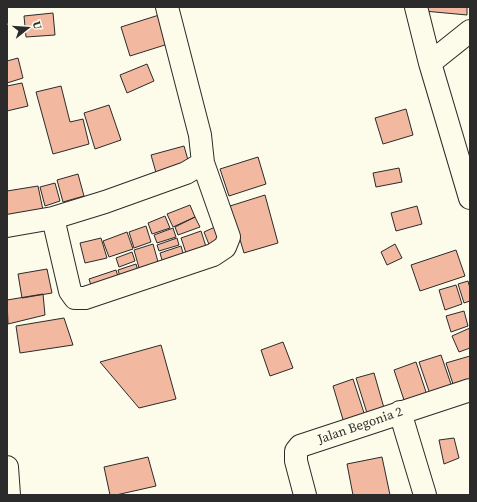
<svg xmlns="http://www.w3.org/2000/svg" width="477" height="502" font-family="'Source Serif 4',serif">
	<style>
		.building { fill: #f2b8a0; stroke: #2b2b2b }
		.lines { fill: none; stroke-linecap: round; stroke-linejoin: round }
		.minor-casing { stroke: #2b2b2b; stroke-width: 24 }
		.minor { stroke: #fdfbea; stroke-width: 22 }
		.labels { text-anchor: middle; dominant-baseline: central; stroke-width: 3; stroke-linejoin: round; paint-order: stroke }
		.street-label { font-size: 13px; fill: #2b2b2b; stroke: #fdfbea }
	</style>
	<rect width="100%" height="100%" fill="#fdfbea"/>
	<path class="building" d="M424 7H467V15L424 11Z
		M53 13 55 35 26 37 24 16Z
		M159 15 168 44 130 56 121 27Z
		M18 58 23 78 7 83V61Z
		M147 64 154 81 127 93 120 75Z
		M22 83 28 106 7 111V86Z
		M61 86 70 122 83 119 89 144 53 154 36 92Z
		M109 105 121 140 95 149 84 113Z
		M406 109 413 135 383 144 375 118Z
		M184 146 190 167 157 176 151 155Z
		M258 157 266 184 229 196 220 169Z
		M399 168 402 182 376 187 373 173Z
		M78 174 84 196 63 202 57 180Z
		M55 183 60 201 45 206 40 187Z
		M38 186 43 210 7 216V191Z
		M265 195 278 243 244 253 230 206Z
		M190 205 195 217 173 227 167 214Z
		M417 206 422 224 396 231 391 213Z
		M165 216 170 228 152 234 148 223Z
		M195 217 200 227 178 235 175 227Z
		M146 226 151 242 134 248 129 232Z
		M215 227 221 245 212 252 204 232Z
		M173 228 176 237 157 243 154 235Z
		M201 231 208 253 188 259 181 238Z
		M127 232 133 249 109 257 103 241Z
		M101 238 107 258 85 263 80 243Z
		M177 238 179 245 159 251 157 245Z
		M153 244 160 269 141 275 134 250Z
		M395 244 402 258 387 265 381 252Z
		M181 246 185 260 164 267 160 253Z
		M456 250 465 276 420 291 411 265Z
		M132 252 135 261 119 267 116 258Z
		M136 264 140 278 122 283 118 270Z
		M47 269 52 293 22 298 18 274Z
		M116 270 120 283 93 292 89 279Z
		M468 281 470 288V301L464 303 458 284Z
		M456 285 462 304 445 310 439 290Z
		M43 294 45 315 8 324 7 300Z
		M464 311 468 326 451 332 446 316Z
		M64 318 73 345 20 353 16 326Z
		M470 328V348L459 352 452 336Z
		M283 342 293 368 270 376 261 350Z
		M161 345 176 399 139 408 100 362Z
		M441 355 453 390 431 397 419 362Z
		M470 356V385L455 390 446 363Z
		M416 362 427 395 405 403 394 370Z
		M374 373 384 408 367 413 356 378Z
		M353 379 365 416 344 423 333 386Z
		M454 438 459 458 444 464 439 440Z
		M148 457 156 486 116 495H110L104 467Z
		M382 457 390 495H353L347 464Z"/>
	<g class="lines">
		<defs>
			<path id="minor" d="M416 7 430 63 470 198
				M430 63 470 31
				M53 218 70 291 75 298H85L213 255 225 247 229 237 203 163
				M7 226 53 218 105 202 186 173 203 163 200 135 167 7
				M400 412 425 495
				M7 467 9 495
				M305 495 296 461V451L300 446 470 390"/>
		</defs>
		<use href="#minor" class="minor-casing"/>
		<use href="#minor" class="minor"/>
	</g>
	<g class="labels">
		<g class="street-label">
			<text transform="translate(360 425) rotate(-19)">Jalan Begonia 2</text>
		</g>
	</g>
	<rect width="477" height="502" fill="none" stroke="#2b2b2b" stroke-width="16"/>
	<g transform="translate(28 28) rotate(73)" stroke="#fdfbea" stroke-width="3" paint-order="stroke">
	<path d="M0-3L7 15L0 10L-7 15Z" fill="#2b2b2b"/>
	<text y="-6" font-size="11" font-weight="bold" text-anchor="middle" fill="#2b2b2b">U</text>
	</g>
</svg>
